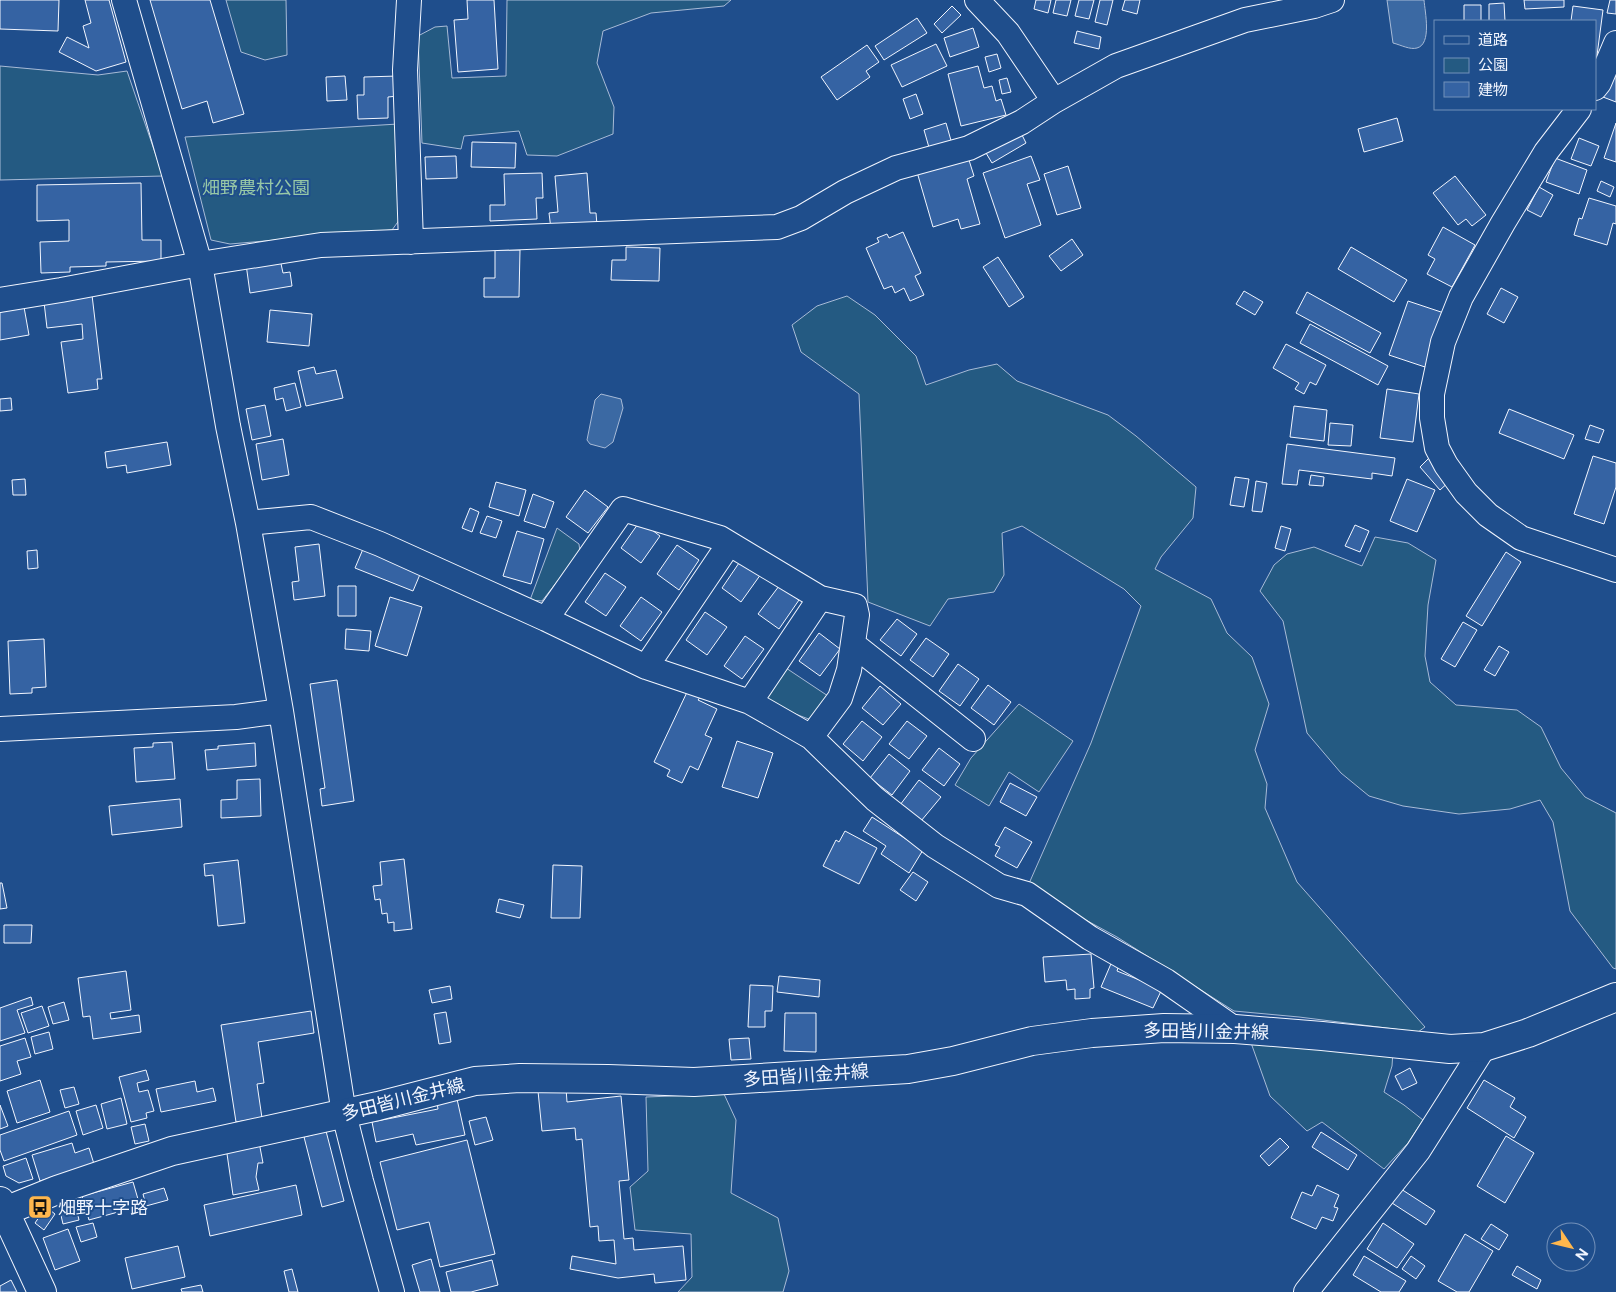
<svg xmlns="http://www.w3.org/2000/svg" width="1616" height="1292" font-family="'Public Sans','Noto Sans JP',sans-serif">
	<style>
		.green { fill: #245a82; stroke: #a8bbd7 }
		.water { fill: #3b69a3; stroke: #a8bbd7 }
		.building { fill: #3563a3; stroke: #f2f6ff }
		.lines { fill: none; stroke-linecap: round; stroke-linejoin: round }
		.minor-casing { stroke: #f2f6ff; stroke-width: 26 }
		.major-casing { stroke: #f2f6ff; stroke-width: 30 }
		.minor { stroke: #1f4e8c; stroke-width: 24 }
		.major { stroke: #1f4e8c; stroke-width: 28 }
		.labels { text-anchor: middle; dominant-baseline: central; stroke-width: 4; stroke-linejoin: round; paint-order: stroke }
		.park-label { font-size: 18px; fill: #97c8a6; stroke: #1f4e8c }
		.street-label { font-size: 18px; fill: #f2f6ff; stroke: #1f4e8c }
		.poi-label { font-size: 18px; fill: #f2f6ff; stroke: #1f4e8c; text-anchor: start }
	</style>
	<rect width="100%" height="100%" fill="#1f4e8c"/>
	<path class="green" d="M226 0H286L287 55 265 60 241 52Z
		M507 0H731L724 6 651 13 603 31 597 63 614 107 613 134 557 156 527 155 519 131 464 136 461 149 422 143 418 36 435 27 447 26 452 78 506 76Z
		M0 66 98 75 127 71 163 176 0 180Z
		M398 124 400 219 392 230 230 244 211 240 185 137Z
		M847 296 875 315 916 356 926 385 969 370 997 364 1017 381 1108 415 1136 436 1196 487 1193 518 1161 557 1155 569 1211 599 1227 633 1252 657 1269 704 1255 750 1267 784 1265 808 1297 882 1425 1027 1418 1032 1299 1017 1234 1011 1117 937 1027 888 1091 743 1141 606 1124 589 1022 526 1002 533 1004 575 994 592 948 599 930 626 868 602 859 394 801 352 792 325 817 306Z
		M557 528 579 544 580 552 542 601 530 600Z
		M1375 537 1408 543 1436 560 1428 605 1425 656 1430 682 1456 705 1517 710 1541 727 1561 768 1585 797 1616 813V969L1613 968 1570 911 1553 822 1540 800 1510 809 1459 814 1403 806 1369 796 1341 773 1307 733 1283 621 1260 591 1274 565 1287 554 1314 547 1362 566Z
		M783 666 828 696 814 721 766 703 765 692Z
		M1019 704 1073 741 1039 792 1009 772 989 806 955 785 971 758Z
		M1250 1040 1393 1051 1392 1066 1384 1092 1404 1105 1423 1120 1408 1143 1384 1169 1322 1122 1307 1131 1270 1096Z
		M724 1094 736 1120 731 1193 778 1218 789 1271 783 1292H678L692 1277 691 1234 635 1230 630 1187 648 1171 646 1097Z"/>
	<path class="water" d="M1387 0H1424C1425 12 1432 44 1417 48 1410 50 1401 45 1393 43Z
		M601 394 621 399 623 408 613 442 605 448 590 444 587 440 595 400Z"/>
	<path class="building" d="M0 0H59L58 31 0 29Z
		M85 0H109L126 62 96 71 59 52 67 37 89 48 83 26 91 23Z
		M150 0H210L244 114 213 123 207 101 182 109Z
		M467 0H494L498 69 458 72 454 20 468 19Z
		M1036 0H1051L1048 13 1034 9Z
		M1056 0H1071L1067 16 1053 13Z
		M1079 0H1094L1089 19 1075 16Z
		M1100 0H1113L1107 25 1095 22Z
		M1125 0H1140L1137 14 1122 10Z
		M1524 0H1564V7L1525 9Z
		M1610 0H1616V14L1607 13Z
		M1504 3 1505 21H1489V4Z
		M1464 5H1481V21H1464Z
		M952 6 961 15 942 33 934 24Z
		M1573 6 1603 10 1596 63 1595 21H1571Z
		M917 18 927 33 884 60 875 46Z
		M973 28 979 47 950 57 944 38Z
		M1077 31 1101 37 1099 49 1074 43Z
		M936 44 947 66 902 87 891 65Z
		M867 45 879 62 866 71 870 77 837 100 821 77Z
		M997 54 1001 68 989 72 985 57Z
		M978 66 984 88 992 86 996 101 1001 99 1006 115 961 126 948 74Z
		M1611 74 1616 76V102L1603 97Z
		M345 76 347 100 327 101 326 77Z
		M398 76V96L388 97V118L358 119 357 95H364V77Z
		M1007 78 1011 92 1002 94 999 80Z
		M916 94 923 114 910 119 903 99Z
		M1397 118 1403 141 1364 152 1358 129Z
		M946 123 952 144 930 151 924 130Z
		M1616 123V162L1604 158Z
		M1021 133 1026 143 992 163 986 153Z
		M1579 138 1599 146 1591 166 1571 159Z
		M472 142 516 143 515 168 471 167Z
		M456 156 457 178 426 179 425 157Z
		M1031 156 1040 180 1027 184 1041 225 1005 238 983 173Z
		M968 157 974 176 967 179 980 224 961 229 958 219 933 227 917 172Z
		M1555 158 1587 170 1579 194 1546 182Z
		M1068 166 1081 208 1057 215 1044 174Z
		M542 173 543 198H536L537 219 490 221V205H505L504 174Z
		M587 173 590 213H596L597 225 551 229 549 213 558 212 555 176Z
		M1455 176 1486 215 1472 226 1466 219 1458 225 1433 193Z
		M1601 181 1614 187 1610 197 1597 191Z
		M141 183 142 240H161V261L106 262V266L70 267V272L41 273 40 242 69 241V220L37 221V185Z
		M1539 187 1553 195 1541 217 1527 210Z
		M1589 198 1616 206V224L1613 223 1607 245 1574 235 1579 218 1582 219Z
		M1443 227 1475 245 1452 287 1427 274 1435 259 1428 255Z
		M903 232 921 273 915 276 924 295 910 301 904 288 895 293 892 286 884 289 866 248 879 242 877 238 887 234 889 238Z
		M1072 239 1083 255 1061 271 1049 256Z
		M626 247 660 248 659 281 611 280 612 260H626Z
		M1351 247 1407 280 1394 302 1338 269Z
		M495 250H520L519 297H484V278H495Z
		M998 257 1024 297 1009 307 983 267Z
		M280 259 283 273 290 272 292 286 250 293 246 264Z
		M1501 288 1518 297 1504 323 1487 314Z
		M1244 291 1263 302 1255 315 1236 304Z
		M1307 292 1381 333 1370 353 1296 313Z
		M92 295 102 379H97L98 389 68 393 61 342 83 339 82 324 47 328 44 302Z
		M1408 301 1444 313 1425 367 1389 355Z
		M24 307 29 335 0 340V311Z
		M270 310 312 314 309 346 267 342Z
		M1310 324 1388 366 1378 385 1300 343Z
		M1286 344 1326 365 1316 385 1310 382 1304 394 1295 389 1299 383 1273 368Z
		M314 367 316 374 336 370 343 398 306 406 298 371Z
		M295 383 301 407 286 411 283 398 276 400 274 388Z
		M1387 389 1419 394 1413 442 1380 438Z
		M11 398 12 410 0 411V399Z
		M265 405 271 436 252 440 246 409Z
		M1294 406 1327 410 1324 441 1290 437Z
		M1509 409 1574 435 1564 459 1499 433Z
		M1330 423 1353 425 1351 446 1328 445Z
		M1590 425 1604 430 1599 443 1585 439Z
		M283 439 289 475 262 480 256 444Z
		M167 442 171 465 127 473 126 465 107 468 105 452Z
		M1287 444 1395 458 1392 476 1372 473V479L1299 470 1297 485 1282 484Z
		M1593 456 1616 463V487L1604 524 1574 514Z
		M1429 458 1450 481 1440 490 1420 467Z
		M1311 475 1324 477 1323 486 1309 485Z
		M1235 477 1249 479 1244 507 1230 505Z
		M25 479 26 495H13L12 480Z
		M1407 479 1435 490 1417 532 1390 521Z
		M1256 481 1267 483 1262 512 1252 511Z
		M496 482 526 490 519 516 489 507Z
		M585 490 608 507 588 533 566 517Z
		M533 494 554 502 545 528 524 521Z
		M470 508 479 512 472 532 462 528Z
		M487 516 502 521 496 538 480 533Z
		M640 521 660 536 641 563 621 548Z
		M1355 525 1369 531 1360 552 1345 546Z
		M1281 526 1291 529 1285 551 1275 548Z
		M517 531 544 539 531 584 503 576Z
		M319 544 325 596 294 600 292 582 299 581 295 547Z
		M677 545 699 560 679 590 657 574Z
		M363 549 421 572 413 591 355 568Z
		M37 550 38 568 28 569 27 551Z
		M1506 552 1521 562 1482 626 1466 616Z
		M741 560 761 574 741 602 722 588Z
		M605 573 626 587 606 616 585 602Z
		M338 586H356V616H338Z
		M779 586 799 600 779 629 758 614Z
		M390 597 422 607 407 656 375 646Z
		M641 597 662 612 641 641 620 626Z
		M705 612 727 627 707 655 686 640Z
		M897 619 917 634 901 656 880 640Z
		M1463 622 1477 630 1455 667 1441 659Z
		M346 629 371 631 369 651 345 649Z
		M819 633 840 649 820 676 799 661Z
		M745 636 764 649 742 679 724 666Z
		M926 638 949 654 933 677 910 660Z
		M44 639 46 687 32 688V693L10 694 8 641Z
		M1499 646 1509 652 1495 676 1484 670Z
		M958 664 979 679 960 706 939 691Z
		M337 680 354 801 322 806 320 789 325 788 310 684Z
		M988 685 1011 702 994 725 971 708Z
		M880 686 901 704 883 725 862 708Z
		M688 690 701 696 698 700 717 709 705 735 712 738 698 770 690 766 682 783 667 776 670 770 654 762Z
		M862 721 882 737 863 761 843 744Z
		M907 721 927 736 909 759 889 744Z
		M737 741 773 753 758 798 722 787Z
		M172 742 175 779 136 782 134 748 153 747V743Z
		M255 743 256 766 207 770 205 750 218 749V746Z
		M939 748 960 764 944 786 922 770Z
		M889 754 910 771 892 795 870 778Z
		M260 779 261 816 221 818V800L237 799V780Z
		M919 780 941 797 921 821 900 805Z
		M1010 783 1037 797 1026 816 1000 802Z
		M180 799 182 827 112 835 109 806Z
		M872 817 923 850 909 873 881 854 886 846 863 831Z
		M1005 827 1032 842 1017 868 995 856 1000 847 995 845Z
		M845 831 877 848 859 884 823 866 836 840 839 842Z
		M404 859 412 929 394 931V922L388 923 387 913 382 914 380 899 375 900 373 886 382 885 380 862Z
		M238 860 245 923 218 926 213 875 205 876 204 864Z
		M553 865 582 866 580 918H551Z
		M913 872 928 882 916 901 900 890Z
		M0 883H2L7 908 0 909Z
		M499 899 524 905 520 918 496 912Z
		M4 925H32L31 943H4Z
		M1091 954 1094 988 1090 989V998L1075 999V989L1067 990 1066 980 1045 982 1043 957Z
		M1113 959 1120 962 1117 971 1162 989 1153 1008 1101 987Z
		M126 971 131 1010 110 1013 111 1019 139 1015 141 1032 93 1039 90 1016 83 1017 78 978Z
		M779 976 820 980 819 997 777 992Z
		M750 985 773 986 772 1011H765V1027H748Z
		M450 986 452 999 432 1003 429 990Z
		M31 997 33 1005 17 1010 25 1033 0 1041V1008Z
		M64 1002 69 1020 53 1024 48 1007Z
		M42 1006 49 1026 28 1033 21 1013Z
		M311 1011 314 1033 258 1042 264 1083 257 1084 262 1118 236 1122 221 1025Z
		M446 1012 451 1042 439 1044 434 1014Z
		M785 1013H816V1052L784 1051Z
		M49 1032 53 1049 35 1054 31 1037Z
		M25 1038 31 1057 17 1061 21 1074 0 1081V1046Z
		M749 1038 751 1059 731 1060 729 1039Z
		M1410 1068 1417 1083 1402 1090 1395 1076Z
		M146 1070 149 1080 137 1083 139 1092 148 1090 154 1111 146 1113 147 1118 131 1122 119 1077Z
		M40 1080 50 1112 17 1123 7 1091Z
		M1484 1080 1515 1098 1510 1107 1526 1117 1514 1138 1467 1108Z
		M195 1081 197 1092 213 1088 216 1101 161 1112 156 1089Z
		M74 1087 79 1104 65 1108 60 1090Z
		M566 1088 567 1102 621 1096 629 1180 619 1181 624 1239 633 1238 634 1250 683 1246 686 1280 655 1283 654 1274 618 1278 570 1269 572 1256 616 1264 614 1240 599 1241 598 1226 590 1227 582 1139 576 1140 575 1128 542 1131 538 1091Z
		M121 1098 127 1124 107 1129 101 1104Z
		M457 1099 465 1135 416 1145 413 1134 376 1142 372 1122 438 1109 437 1103Z
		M0 1105 8 1126 0 1129Z
		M96 1105 103 1128 83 1135 76 1111Z
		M69 1111 77 1135 4 1161 0 1150V1135Z
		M486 1117 493 1140 475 1145 469 1121Z
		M145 1124 149 1141 135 1144 131 1127Z
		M326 1131 344 1201 322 1207 304 1137Z
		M1321 1132 1357 1155 1348 1170 1312 1147Z
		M1506 1136 1534 1153 1505 1203 1477 1186Z
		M1280 1138 1289 1147 1269 1166 1260 1156Z
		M467 1140 495 1254 440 1267 429 1222 397 1230 380 1162Z
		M259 1142 263 1163H258L256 1177 259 1190 233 1195 226 1147Z
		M72 1143 75 1153 89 1148 94 1164 40 1181 32 1155Z
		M26 1158 33 1179 19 1183 6 1176 3 1166Z
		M133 1182 140 1206 89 1220 82 1196Z
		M296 1185 302 1215 210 1236 204 1205Z
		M1317 1185 1339 1195 1334 1207 1338 1208 1333 1221 1322 1217 1316 1229 1291 1218 1302 1192 1312 1196Z
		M164 1188 168 1200 146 1206 143 1194Z
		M1401 1189 1435 1211 1426 1225 1392 1203Z
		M75 1203 79 1220 63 1224 59 1207Z
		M46 1207 55 1214 44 1230 35 1223Z
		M93 1223 97 1237 81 1242 76 1227Z
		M1383 1223 1414 1244 1397 1268 1367 1249Z
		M1491 1224 1508 1235 1499 1250 1481 1239Z
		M68 1229 80 1261 55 1270 43 1238Z
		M1465 1234 1493 1251 1469 1292H1457L1438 1281Z
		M178 1246 185 1277 132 1289 125 1258Z
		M1364 1256 1406 1281 1399 1292H1381L1353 1275Z
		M1411 1256 1425 1266 1416 1279 1402 1269Z
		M431 1259 440 1292H420L412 1265Z
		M492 1260 498 1285 471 1292H451L446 1272Z
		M1517 1266 1541 1280 1537 1289 1512 1275Z
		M292 1269 298 1292H289L284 1271Z
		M11 1280 17 1292H0V1286Z
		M201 1285 203 1292H182L181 1289Z"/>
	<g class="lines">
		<defs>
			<path id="minor" d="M124 0 200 264 228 426 248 523 281 711 344 1114 361 1181 392 1292
				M409 0 405 70 411 242
				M977 0 1008 33 1054 101
				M1595 88 1599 83 1616 43
				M1579 109 1546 152 1503 223 1461 297 1443 342 1432 394V418L1437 448 1446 465 1466 493 1488 515 1521 538 1616 570
				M0 300 61 290 200 264 321 245 777 227 801 218 845 192 896 168 969 148 1022 122 1054 101 1116 66 1245 20 1314 6 1332 0
				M248 523 311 517 380 544 546 619 646 667 750 702 811 737 875 799 935 846 999 886 1027 894 1090 938 1166 981 1235 1029
				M546 619 623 509 720 538 820 598 750 702
				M853 644 973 739
				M646 667 729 544
				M0 729 236 717 281 711
				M811 737 840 698 849 670 857 615 855 606 820 598
				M1306 1292 1418 1151 1484 1047"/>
			<path id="major" d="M0 1201 42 1292
				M0 1213 57 1190 172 1151 378 1106 475 1081 520 1078 608 1079 694 1082 908 1069 953 1061 1032 1041 1092 1033 1164 1028 1235 1029 1322 1036 1450 1049 1484 1047 1528 1033 1616 997"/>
		</defs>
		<use href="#minor" class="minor-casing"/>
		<use href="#major" class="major-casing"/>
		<use href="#minor" class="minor"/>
		<use href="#major" class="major"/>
	</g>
	<defs>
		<symbol id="bus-square" viewBox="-11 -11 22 22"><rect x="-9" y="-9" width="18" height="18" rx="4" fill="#ffb74d" stroke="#1f4e8c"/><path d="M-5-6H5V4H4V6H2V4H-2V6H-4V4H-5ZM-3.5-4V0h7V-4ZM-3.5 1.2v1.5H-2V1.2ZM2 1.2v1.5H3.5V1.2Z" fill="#111"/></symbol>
	</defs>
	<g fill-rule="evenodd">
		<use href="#bus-square" x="26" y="1193" width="28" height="28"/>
	</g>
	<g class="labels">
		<g class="park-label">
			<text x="256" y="187">畑野農村公園</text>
		</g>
		<g class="street-label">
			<text transform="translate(1206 1031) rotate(1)">多田皆川金井線</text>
			<text transform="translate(806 1075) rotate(-4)">多田皆川金井線</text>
			<text transform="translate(403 1099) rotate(-14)">多田皆川金井線</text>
		</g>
		<g class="poi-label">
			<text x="58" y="1207">畑野十字路</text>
		</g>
	</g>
	<rect x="1434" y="20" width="162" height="90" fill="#1f4e8c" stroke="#7391ba"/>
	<rect x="1444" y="36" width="25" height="8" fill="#1f4e8c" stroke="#7391ba"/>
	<text x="1478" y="45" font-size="15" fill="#f2f6ff">道路</text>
	<rect x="1444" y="58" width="25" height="15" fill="#245a82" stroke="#7391ba"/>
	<text x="1478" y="70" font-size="15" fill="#f2f6ff">公園</text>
	<rect x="1444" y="82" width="25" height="15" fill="#3563a3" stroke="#7391ba"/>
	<text x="1478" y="95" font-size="15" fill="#f2f6ff">建物</text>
	<g transform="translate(1571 1247) rotate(125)"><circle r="24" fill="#1f4e8c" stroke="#7391ba"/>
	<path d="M0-4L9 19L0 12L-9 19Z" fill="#ffb74d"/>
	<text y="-8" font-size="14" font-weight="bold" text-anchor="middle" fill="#f2f6ff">N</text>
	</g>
</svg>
